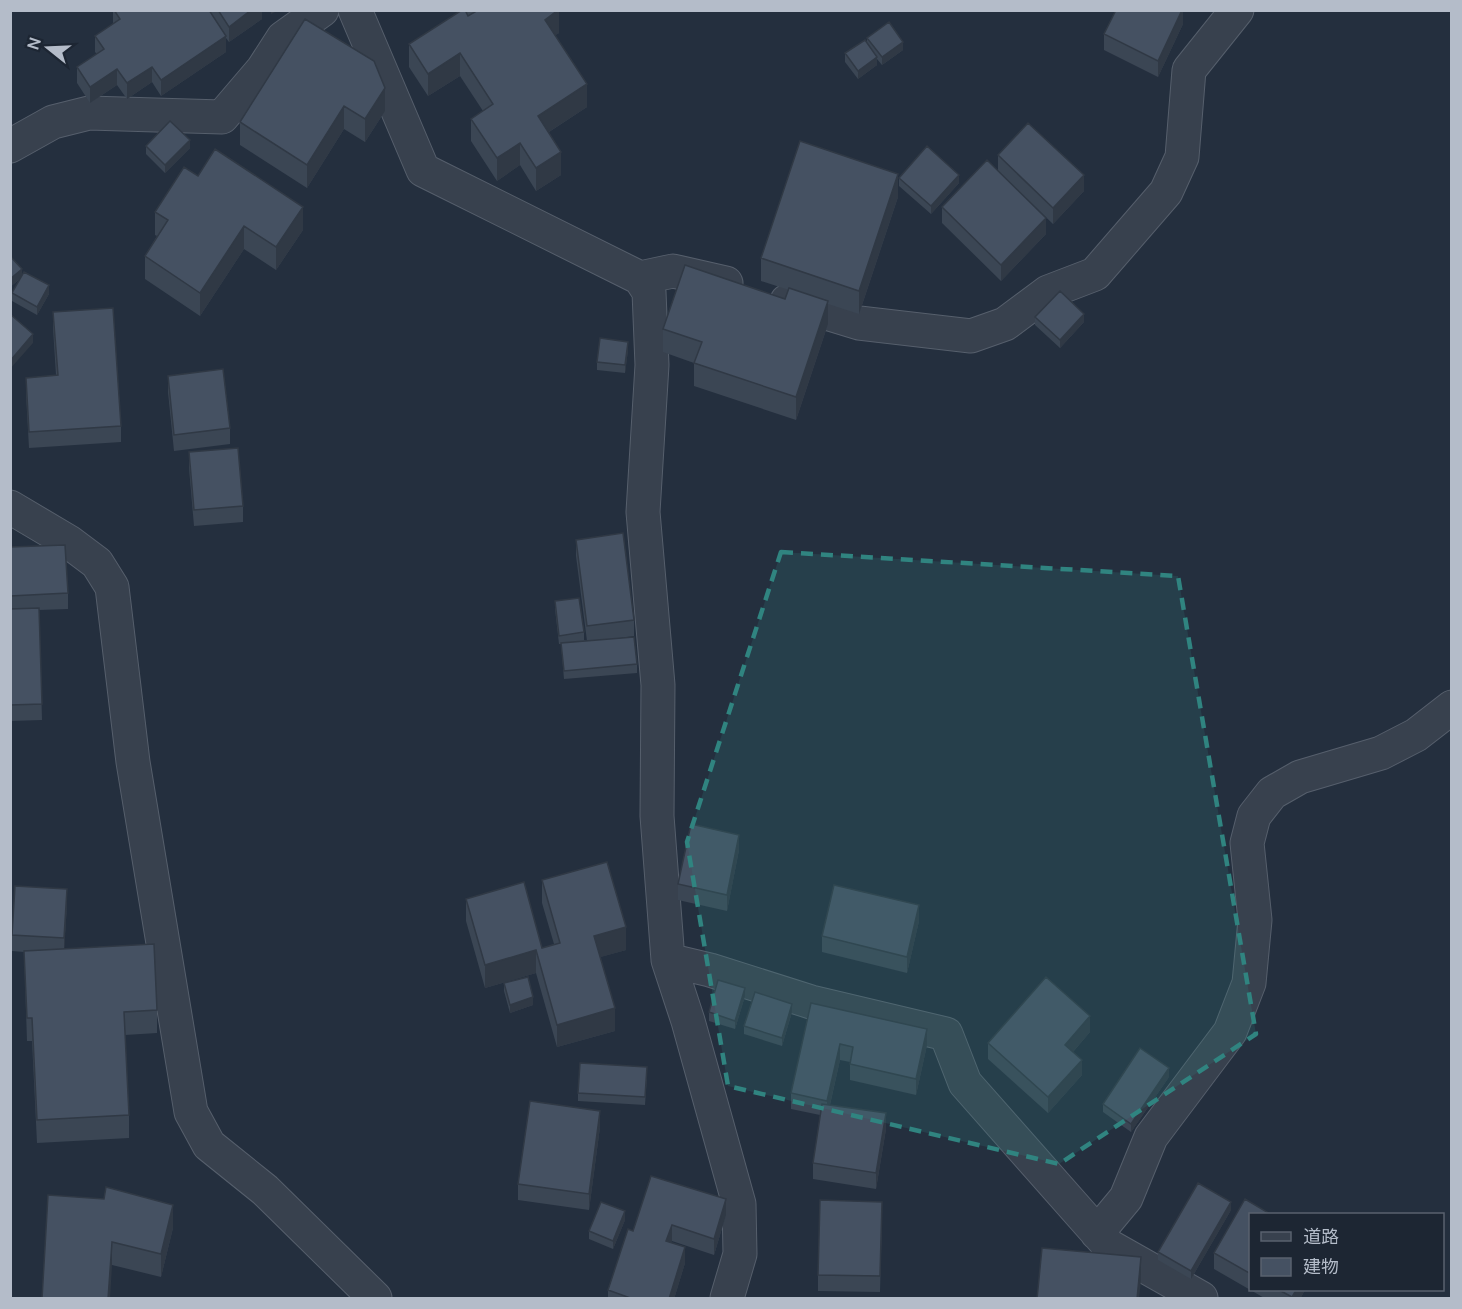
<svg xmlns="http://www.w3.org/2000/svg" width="1462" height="1309" font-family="Manrope,'Noto Sans JP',sans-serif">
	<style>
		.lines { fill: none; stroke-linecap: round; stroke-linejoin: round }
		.minor-casing { stroke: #565f6c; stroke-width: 35 }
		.minor { stroke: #38414e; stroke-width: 33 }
		.wall { fill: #3b4654 }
		.shaded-wall { fill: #303945 }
		.building { fill: #455162; stroke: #303945; stroke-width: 1.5 }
		.marked { fill: #308480; fill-opacity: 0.2; stroke: #308480; stroke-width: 4.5; stroke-dasharray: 12 8; stroke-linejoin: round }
	</style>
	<rect width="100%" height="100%" fill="#242f3e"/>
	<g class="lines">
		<defs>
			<path id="minor" d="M355 10 423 170 640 278 649 292 652 365 643 512 658 685 657 816 668 960 688 1021 739 1204 740 1254 727 1298
				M10 146 53 122 89 113 222 117 263 69 283 38 322 10
				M640 278 673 271 726 283
				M787 301 859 323 971 336 1005 324 1048 292 1095 274 1166 192 1182 157 1189 70 1237 10
				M10 507 69 542 97 563 112 587 133 762 191 1112 209 1145 265 1190 375 1298
				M668 960 710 970 811 1002 946 1034 965 1083 1109 1246 1201 1298
				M1097 1233 1126 1198 1151 1137 1230 1032 1249 983 1255 920 1247 843 1254 816 1272 793 1300 777 1381 753 1416 735 1452 707"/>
		</defs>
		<use href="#minor" class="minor-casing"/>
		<use href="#minor" class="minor"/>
	</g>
	<path class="wall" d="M113 10H262V19L229 42 226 38V52L161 96 152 82 127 99 117 85 90 103 77 83V67L97 54 95 52V36L113 24Z
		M459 10H559V33L555 35 587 107 549 132 561 175 536 191 520 165 497 181 471 141V119L483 111 460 76 428 96 409 67V44L460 12Z
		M1183 10V24L1158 77 1104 50V34Z
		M867 38 903 50 882 65 877 59V65L858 79 845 62V53L867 43Z
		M374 61 385 111 365 142 344 129 307 188 240 145V122Z
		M146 146 190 148 165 173 146 154Z
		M998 155 1084 191 1053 224 998 171Z
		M198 176 303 230 276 270 244 249 200 316 145 279V256L157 236 155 235V212Z
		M899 178 959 183 931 214 899 186Z
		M898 197 859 314 828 304V324L796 420 694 386V363L663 352V329L785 299 789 290 761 281V258Z
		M942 207 1046 234 1001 281 942 223Z
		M22 274 49 294 37 315 12 301V293L20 279 10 287Z
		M53 312 121 426V442L29 448 26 394V378L56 375 53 328Z
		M1035 317 1084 322 1060 348 1035 325Z
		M628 350 625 373 597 370V362Z
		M168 376 230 428V444L174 451 168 392Z
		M189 452 243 506V522L194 526 189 468Z
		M576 540 634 620V636L620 638 637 664V673L564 679 561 644H559L555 609V601L584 632V640L587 641 576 556Z
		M10 547 68 593V609L39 610 42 720 10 721Z
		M739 850 727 911 678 900V884Z
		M542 880 626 950 600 957 615 1031 557 1047 536 973 485 988 466 921V899L542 948 554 944 542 903Z
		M67 905 64 949 157 1010V1033L125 1035 129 1115V1138L37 1143 32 1041H27L24 952 12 951V935Z
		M919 921 907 973 822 952V936Z
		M504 983 533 1005 510 1013 504 991Z
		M745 996 735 1029 709 1021V1012Z
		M811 1003 927 1045 916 1095 850 1080V1062L840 1060 830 1105 886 1129 876 1189 813 1179V1163L820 1115 791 1109V1093Z
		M792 1012 782 1046 744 1034V1026Z
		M1090 1032 1073 1052 1082 1075 1048 1113 988 1059V1043Z
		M647 1075 645 1105 578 1101V1093Z
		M1169 1077 1131 1132 1103 1112V1104Z
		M600 1127 589 1210 518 1200V1184Z
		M48 1195 173 1228 161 1277 112 1265Z
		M1231 1210 1191 1279 1158 1260V1252Z
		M726 1215 714 1255 672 1241 671 1242 685 1263 674 1299H608V1290L633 1231Z
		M1251 1215V1290H1305L1300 1299H1266L1214 1269V1253Z
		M882 1218 880 1292 818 1291V1275Z
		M625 1220 613 1249 589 1239V1231Z"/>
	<path class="shaded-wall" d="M251 10H262V19L229 42V27Z
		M271 10H279L271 14Z
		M559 10V33L545 42V20Z
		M1182 10H1183V24L1158 77V61Z
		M226 36V52L161 96V80Z
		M903 42V50L882 65V57Z
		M460 53V76L428 96V74Z
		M877 57V65L858 79V71Z
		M152 67V82L127 99V83Z
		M117 69V85L90 103V87Z
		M587 84V107L538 139V116Z
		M385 88V111L365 142V119Z
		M344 106V129L307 188V165Z
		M190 140V148L165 173V165Z
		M520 143V165L497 181V158Z
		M561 152V175L536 191V168Z
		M898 174V197L859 314V291Z
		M959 175V183L931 214V206Z
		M1084 175V191L1053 224V208Z
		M303 207V230L276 270V247Z
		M1046 218V234L1001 281V265Z
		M244 226V249L200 316V293Z
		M22 269V277L10 287V279Z
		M49 285V294L37 315V307Z
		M828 301V324L796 420V397Z
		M1084 314V322L1060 348V340Z
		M33 334V343L10 369V361Z
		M628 342V350L625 373V365Z
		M739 835V850L727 911V895Z
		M67 889V905L64 954V938Z
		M919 905V921L907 973V957Z
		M626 927V950L594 959V936Z
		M536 950V973L485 988V965Z
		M745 988V996L735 1029V1021Z
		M533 997V1005L510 1013V1005Z
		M792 1004V1012L782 1046V1038Z
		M615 1008V1031L557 1047V1025Z
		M1090 1016V1032L1065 1061V1045Z
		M927 1029V1045L916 1095V1079Z
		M840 1044V1060L827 1117V1101Z
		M1082 1060V1075L1048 1113V1097Z
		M1169 1068V1077L1131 1132V1124Z
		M600 1111V1127L589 1210V1194Z
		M886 1113V1129L876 1189V1173Z
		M726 1199V1215L714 1255V1239Z
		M1231 1202V1210L1191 1279V1271Z
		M173 1205V1228L161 1277V1254Z
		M625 1211V1220L613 1249V1241Z
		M672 1225V1241L666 1257V1241Z
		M112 1242V1265L110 1299H108Z
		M685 1247V1263L674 1299H669Z
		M1141 1257V1280L1139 1299H1137Z
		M1296 1290H1305L1300 1299H1292Z"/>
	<path class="building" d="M114 10H209L226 36 161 80 152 67 127 83 117 69 90 87 77 67 104 49 95 36 120 19Z
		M218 10H251L229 27Z
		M462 10H465L468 16 475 12 474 10H558L545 20 587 84 538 116 561 152 536 168 520 143 497 158 471 119 493 104 460 53 428 74 409 44Z
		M1116 10H1182L1158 61 1104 34Z
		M305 19 374 61 385 88 365 119 344 106 307 165 240 122Z
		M889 22 903 42 882 57 867 38Z
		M865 40 877 57 858 71 845 53Z
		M170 121 190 140 165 165 146 146Z
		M1028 123 1084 175 1053 208 998 155Z
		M800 141 898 174 859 291 761 258Z
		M927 146 959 175 931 206 899 178Z
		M215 149 303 207 276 247 244 226 200 293 145 256 168 220 155 212 184 167 198 176Z
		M987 160 1046 218 1001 265 942 207Z
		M10 256 22 269 10 279Z
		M685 265 785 299 789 288 828 301 796 397 694 363 702 342 663 329Z
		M24 272 49 285 37 307 12 293Z
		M1060 291 1084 314 1060 340 1035 317Z
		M113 308 121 426 29 432 26 378 58 375 53 312Z
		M10 314 33 334 10 361Z
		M600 338 628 342 625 365 597 362Z
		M223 369 230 428 174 435 168 376Z
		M238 448 243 506 194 510 189 452Z
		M623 533 634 620 587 626 576 540Z
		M65 545 68 593 10 596V547Z
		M579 598 584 632 559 636 555 601Z
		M39 608 42 704 10 705V609Z
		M634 637 637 664 564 671 561 643Z
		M691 824 739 835 727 895 678 884Z
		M607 862 626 927 594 936 615 1008 557 1025 536 950 485 965 466 899 524 882 542 948 560 943 542 880Z
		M834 885 919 905 907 957 822 936Z
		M15 886 67 889 64 938 12 935Z
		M154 944 157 1010 124 1012 129 1115 37 1120 32 1018H27L24 951Z
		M528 977 533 997 510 1005 504 983Z
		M1046 977 1090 1016 1065 1045 1082 1060 1048 1097 988 1043Z
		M718 980 745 988 735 1021 709 1012Z
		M755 992 792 1004 782 1038 744 1026Z
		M811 1003 927 1029 916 1079 850 1064 853 1047 840 1044 827 1101 791 1093Z
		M1140 1048 1169 1068 1131 1124 1103 1104Z
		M580 1063 647 1067 645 1097 578 1093Z
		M530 1101 600 1111 589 1194 518 1184Z
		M822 1104 886 1113 876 1173 813 1163Z
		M651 1176 726 1199 714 1239 672 1225 666 1241 685 1247 669 1299H633L608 1290 628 1229 633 1231Z
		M1198 1183 1231 1202 1191 1271 1158 1252Z
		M106 1187 173 1205 161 1254 112 1242 108 1299H42L48 1195 104 1199Z
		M1245 1199 1272 1215H1251V1274L1214 1253Z
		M820 1200 882 1202 880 1276 818 1275Z
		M601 1202 625 1211 613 1241 589 1231Z
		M1042 1248 1141 1257 1137 1299H1037Z
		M1279 1290H1296L1292 1297Z"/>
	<path class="marked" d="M781 552 1178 576 1256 1034 1059 1164 728 1086 687 842Z"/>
	<rect width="1462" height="1309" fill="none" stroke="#b4bcc9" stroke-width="24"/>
	<rect x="1249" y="1213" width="195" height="78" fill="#1d2633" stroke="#59626f" stroke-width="1.5"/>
	<rect x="1261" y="1232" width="30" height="9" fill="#38414e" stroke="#59626f" stroke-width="1.5"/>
	<text x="1303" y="1243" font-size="18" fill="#b4bcc9">道路</text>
	<rect x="1261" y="1258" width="30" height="18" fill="#455162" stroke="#59626f" stroke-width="1.5"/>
	<text x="1303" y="1273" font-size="18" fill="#b4bcc9">建物</text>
	<g transform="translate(48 48) rotate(288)" stroke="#1d2633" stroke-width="4.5" paint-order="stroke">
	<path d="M0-4.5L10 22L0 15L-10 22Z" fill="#b4bcc9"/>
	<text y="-9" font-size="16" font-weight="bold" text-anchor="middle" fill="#b4bcc9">N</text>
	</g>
</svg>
